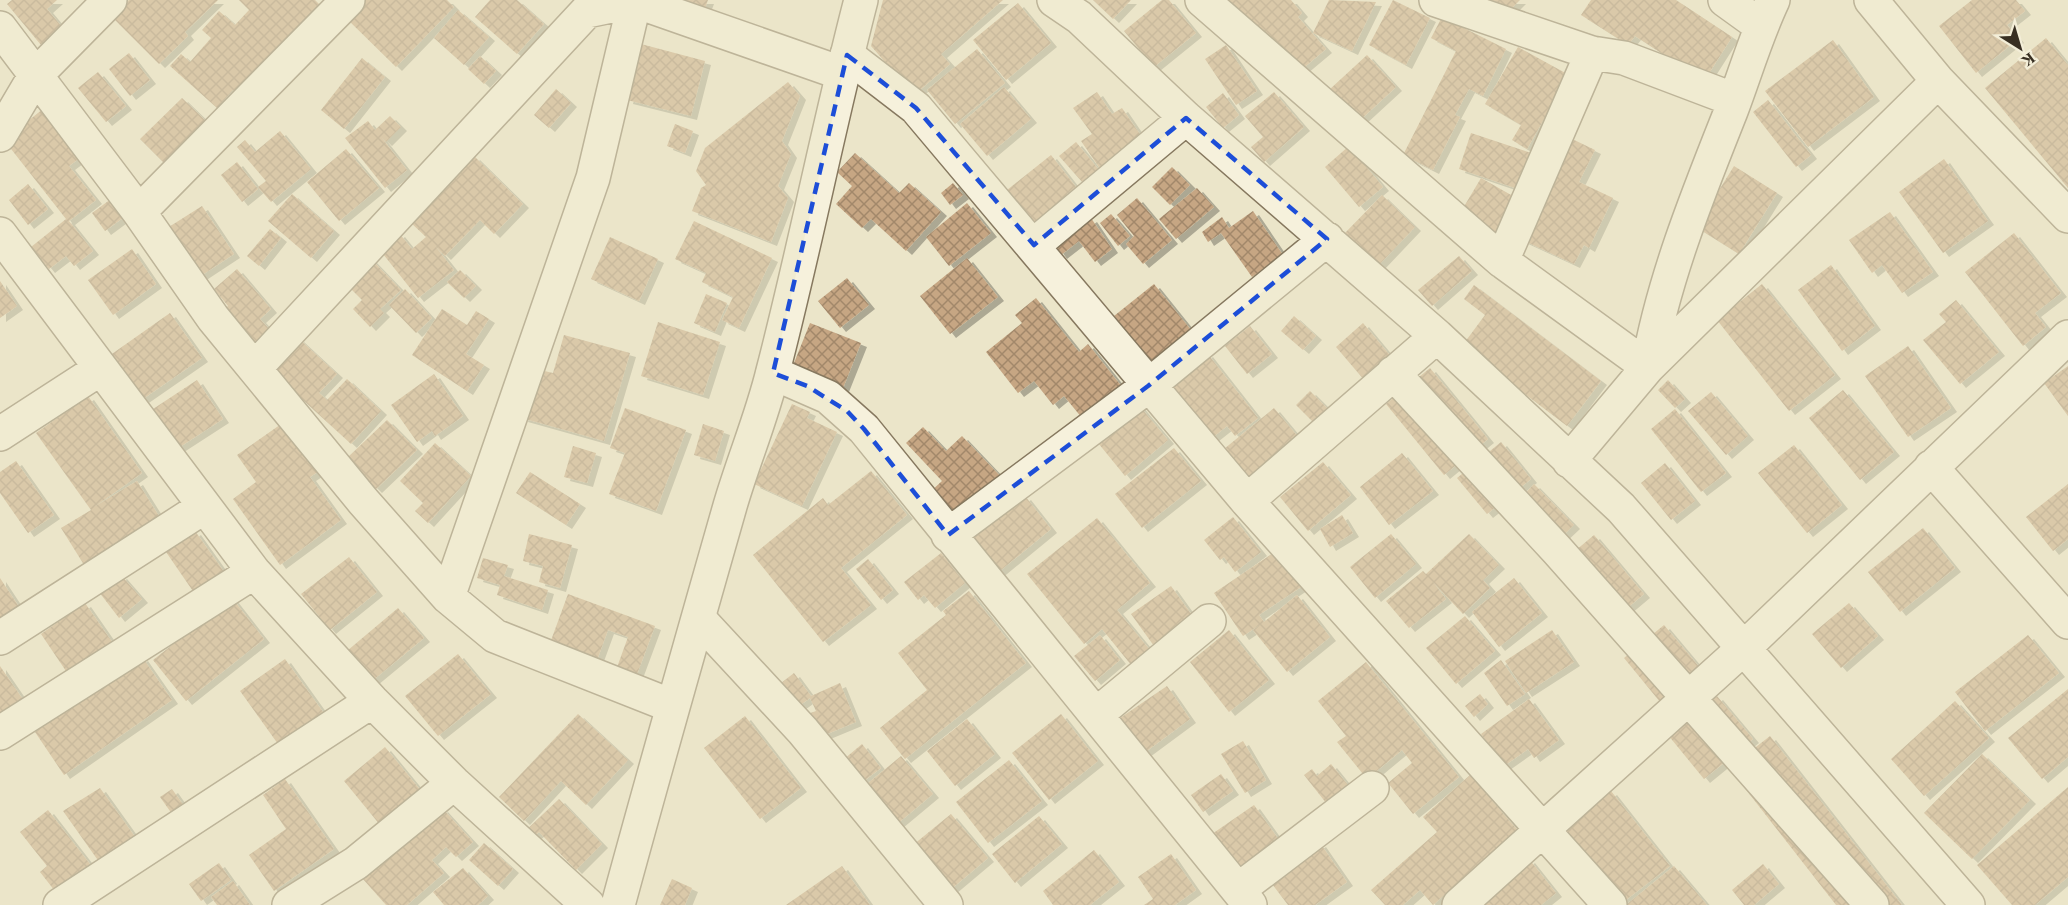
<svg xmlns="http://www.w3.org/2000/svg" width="2068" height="905" font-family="Spectral,serif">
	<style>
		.building { fill: url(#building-cross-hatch); filter: url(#shadow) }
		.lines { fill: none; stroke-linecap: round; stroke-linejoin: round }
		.minor-casing { stroke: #86785f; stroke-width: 36 }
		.tertiary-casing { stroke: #86785f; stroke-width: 36 }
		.minor { stroke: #f6f1dc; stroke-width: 33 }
		.tertiary { stroke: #f6f1dc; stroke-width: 33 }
		.marked { fill: none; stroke: #1d4ed8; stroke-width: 4.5; stroke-dasharray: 12 8; stroke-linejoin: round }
	</style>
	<defs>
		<pattern id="building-cross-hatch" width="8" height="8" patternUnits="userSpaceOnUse" patternTransform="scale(1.5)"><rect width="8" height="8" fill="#c6a683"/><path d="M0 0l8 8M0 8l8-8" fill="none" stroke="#a2886b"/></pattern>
		<filter id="shadow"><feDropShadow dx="6" dy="4" stdDeviation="0" flood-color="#0004"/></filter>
	</defs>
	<rect width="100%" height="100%" fill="#ebe5c9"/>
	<path class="building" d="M12 0H57L47 9 62 27 41 45 7 4Z
		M129 0H218L185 32 188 36 159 64 112 17Z
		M239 0H315L319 4 237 94 233 90 217 108 170 66 181 54 190 62 211 38 202 30 219 11 235 25 249 10Z
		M364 0H447L454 7 396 67 346 18Z
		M490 0H517L544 24 517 54 475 17Z
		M659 0H708L702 16Z
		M883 0H1003L941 54 950 64 914 95 871 46Z
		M1093 0H1131L1113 19Z
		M1162 0H1169L1196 33 1154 67 1124 31Z
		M1223 0H1291L1302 13 1298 17 1326 49 1301 70 1272 38 1263 46Z
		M1329 0 1376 2 1352 51 1313 33Z
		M1393 0 1430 18 1406 65 1369 45Z
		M1481 0H1520L1500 20Z
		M1591 0H1676L1732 37 1704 81 1635 36 1628 45 1581 15Z
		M1972 0H2016L2025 11 2007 25 2018 39 1976 73 1939 26Z
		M1018 3 1051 43 1006 80 973 40Z
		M458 10 489 37 464 65 434 38Z
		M1442 17 1506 49 1483 96 1469 89 1455 115 1460 117 1433 170 1403 155 1456 51 1431 38Z
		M2046 38 2068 65V188L1985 88Z
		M1833 40 1874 97 1808 147 1765 91Z
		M641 44 705 61 691 116 627 100Z
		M1226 45 1257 91 1236 105 1205 59Z
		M1518 47 1569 75 1527 149 1512 140 1521 125 1485 104Z
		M977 49 1005 83 955 124 927 90Z
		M129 53 150 80 130 96 109 69Z
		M1367 55 1396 87 1358 122 1329 90Z
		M480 56 496 71 484 84 468 69Z
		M362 58 385 77 344 129 321 110Z
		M98 72 126 106 106 122 78 88Z
		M788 82 800 96 782 141 791 154 778 186 788 198 771 242 692 211 701 188 706 185 696 171 705 148Z
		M1004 87 1031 119 987 156 960 124Z
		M556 89 571 103 549 128 534 115Z
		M1097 92 1112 114 1122 108 1148 146 1105 176 1081 141 1092 134 1073 108Z
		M1274 92 1304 127 1264 162 1251 147 1263 137 1245 116Z
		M1223 93 1239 115 1223 128 1206 107Z
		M182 98 208 123 166 165 140 139Z
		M1768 100 1811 155 1796 167 1753 112Z
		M43 109 81 157 69 166 96 200 69 221 93 251 74 266 66 256 49 269 31 247 66 219 4 140Z
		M390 116 401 127 386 142 381 137 407 170 385 188 345 138 368 121 375 130Z
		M675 124 693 131 685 153 667 146Z
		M280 131 311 169 271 202 258 187 266 181 237 147 245 140 255 152Z
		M1471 133 1534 154 1521 190 1459 169Z
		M1566 136 1595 150 1579 182 1613 198 1589 248 1584 245 1574 264 1518 238Z
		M1076 142 1099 170 1083 183 1059 156Z
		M1349 146 1383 187 1359 207 1325 167Z
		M346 149 379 188 339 221 307 182Z
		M855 153 899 193 909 183 941 212 906 251 871 219 862 228 836 204 852 186 837 172Z
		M1051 155 1076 187 1067 194 1070 199 1031 230 1002 194Z
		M474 156 523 204 494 234 480 220 445 256 435 246 454 270 418 298 379 249 399 233 412 249 426 237 410 222Z
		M1944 159 1988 221 1943 253 1899 192Z
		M237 162 258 189 242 202 221 175Z
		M1734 166 1777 193 1739 254 1696 227Z
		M1172 167 1190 185 1170 205 1152 187Z
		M1481 178 1520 200 1499 238 1459 215Z
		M953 183 963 195 950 205 941 193Z
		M28 184 48 209 28 225 9 200Z
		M1197 188 1214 207 1176 239 1159 219Z
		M292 194 334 231 311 258 268 221Z
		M1382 195 1415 227 1378 266 1345 233Z
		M1137 198 1172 240 1143 264 1126 244 1134 236 1117 215Z
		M111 199 124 217 105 231 92 213Z
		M967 203 991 233 949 266 926 237Z
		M202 206 234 254 193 281 161 232Z
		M1253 211 1283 255 1252 277 1221 233 1208 242 1202 232 1222 217 1229 228Z
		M1890 212 1933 272 1902 293 1882 265 1872 273 1849 240Z
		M1111 214 1130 236 1118 246 1100 223Z
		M1091 218 1112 249 1095 262 1079 241 1061 255 1054 245Z
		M694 221 772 258 739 328 722 320 733 297 702 282 706 273 675 259Z
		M270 229 281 238 259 266 247 256Z
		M2014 233 2061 293 2035 313 2046 327 2023 346 1965 272Z
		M610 237 658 259 639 301 591 279Z
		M132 249 156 284 113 315 88 280Z
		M1459 256 1472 271 1432 306 1418 290Z
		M370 258 401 290 380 309 384 313 370 327 353 309 362 300 345 283Z
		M967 258 998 297 950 334 920 296Z
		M1831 265 1875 326 1842 351 1798 290Z
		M237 269 271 309 260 319 270 330 251 346 222 311 228 306 214 289Z
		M460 270 476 286 464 298 447 282Z
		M847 278 869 305 840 328 818 301Z
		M0 281 17 306 0 318Z
		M1154 284 1191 330 1152 362 1114 316Z
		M1762 284 1835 375 1789 411 1717 320Z
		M1474 285 1601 381 1567 426 1462 346 1485 315 1464 299Z
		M405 289 432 318 416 333 389 305Z
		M706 294 727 303 715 332 694 323Z
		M1036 298 1079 352 1088 344 1122 387 1082 418 1064 396 1053 405 1034 381 1018 393 986 352 1022 323 1015 315Z
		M1956 300 1999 352 1960 384 1923 340 1946 322 1939 314Z
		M442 309 467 325 476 311 489 319 466 354 484 365 467 391 412 355Z
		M170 313 202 358 140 401 109 356Z
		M1294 316 1316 336 1303 350 1281 331Z
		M658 322 720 342 703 395 641 376Z
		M810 323 861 343 843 388 792 368Z
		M1363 323 1392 358 1365 381 1336 347Z
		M1250 326 1272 354 1247 374 1225 346Z
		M564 335 630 353 604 441 522 418 536 369 553 373Z
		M298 338 337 374 319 393 327 400 347 379 381 411 351 444 269 369Z
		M1908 346 1951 408 1908 437 1865 376Z
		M1207 353 1258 418 1235 436 1227 426 1203 445 1160 391Z
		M2068 366V416L2044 383Z
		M1430 368 1488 439 1444 475 1386 404Z
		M434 374 463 416 435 436 432 431 417 442 391 405Z
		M197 380 223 419 172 452 147 413Z
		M1668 380 1685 399 1675 408 1658 390Z
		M1843 390 1894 452 1860 480 1809 418Z
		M1310 391 1335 416 1321 430 1296 405Z
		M1711 392 1748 436 1726 455 1688 411Z
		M88 396 142 473 94 507 137 481 162 521 86 568 61 528 91 510 36 433Z
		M1137 403 1168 440 1125 476 1094 438Z
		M792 404 810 412 807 418 837 432 802 506 754 484Z
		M625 408 686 430 656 511 609 494 625 453 610 448Z
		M1274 408 1299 438 1249 480 1224 449Z
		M1675 409 1726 473 1701 492 1651 429Z
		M387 420 417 450 376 489 346 459Z
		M284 422 319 471 310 477 341 520 280 565 233 499 256 482 237 455Z
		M703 424 724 431 715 461 694 455Z
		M923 427 946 451 962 436 1002 478 956 521 929 493 942 481 906 443Z
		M1501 442 1531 479 1487 514 1457 478Z
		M435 443 471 476 428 523 415 511 423 503 400 481Z
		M1794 445 1842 505 1807 533 1758 473Z
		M573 446 596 453 587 483 564 477Z
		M1174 448 1201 481 1142 528 1115 494Z
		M1402 453 1433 491 1389 525 1360 487Z
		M16 461 54 515 28 533 0 493V472Z
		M1323 462 1351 495 1308 531 1280 497Z
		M1665 463 1695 501 1671 520 1641 483Z
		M871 471 907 515 841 568 871 605 823 642 753 555 823 498 828 505Z
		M530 472 580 504 566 525 516 493Z
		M1534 484 1574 525 1556 542 1517 502Z
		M2068 484V539L2053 551 2026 517Z
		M1025 496 1051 529 995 575 969 542Z
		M1342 515 1353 533 1330 547 1320 529Z
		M1233 517 1261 552 1235 572 1224 557 1220 560 1204 540Z
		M1097 518 1150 583 1117 610 1154 655 1136 671 1102 629 1084 644 1027 574Z
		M1923 528 1955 568 1900 612 1868 572Z
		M195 531 227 576 197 597 166 552Z
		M529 534 572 545 560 588 539 582 543 566 523 561Z
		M1391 534 1416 564 1375 598 1350 567Z
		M1469 534 1499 565 1483 580 1490 588 1463 614 1433 582 1446 599 1409 628 1386 601 1423 571 1426 574Z
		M1594 535 1644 594 1619 615 1569 556Z
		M1276 551 1301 587 1259 615 1264 622 1297 595 1330 637 1287 672 1253 630 1261 624 1243 636 1214 593Z
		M941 553 965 583 935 608 924 595 918 600 904 582Z
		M349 557 377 592 330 630 301 594Z
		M483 558 508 565 504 576 548 590 542 610 497 595 500 585 477 578Z
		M868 559 893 590 881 600 856 569Z
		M121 575 142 599 119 618 99 592Z
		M0 578 27 619 0 629Z
		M1514 578 1542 613 1499 647 1472 612Z
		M1171 586 1199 625 1159 653 1131 614Z
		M969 591 1026 663 905 759 880 728 927 690 898 653 946 615 943 611Z
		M568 594 655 626 636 677 616 670 628 637 608 630 593 671 546 654Z
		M232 598 264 639 186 701 153 660Z
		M85 603 117 649 72 680 41 634Z
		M1849 603 1878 636 1841 668 1812 634Z
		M398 608 424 638 366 686 341 656Z
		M1465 616 1495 651 1456 684 1426 648Z
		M1664 625 1706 675 1665 708 1624 658Z
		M1229 630 1269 680 1229 712 1190 662Z
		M1552 630 1574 662 1526 693 1505 661Z
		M1100 635 1120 660 1095 681 1074 656Z
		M2028 635 2059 673 1985 731 1955 692Z
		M458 654 491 694 438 736 405 696Z
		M142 657 172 700 64 775 35 732Z
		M285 659 328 719 283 751 240 691Z
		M1501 660 1525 694 1507 706 1484 673Z
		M1366 662 1459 777 1413 814 1388 783 1412 763 1402 750 1367 779 1337 742 1346 736 1318 701Z
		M0 666 26 704 0 722Z
		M794 673 811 696 840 683 856 722 815 739 805 715 816 711 810 698 789 713 772 690Z
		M1167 686 1190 719 1144 753 1120 718Z
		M2068 689V757L2042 779 2008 738Z
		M1480 694 1488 704 1474 717 1465 706Z
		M1717 696 1753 739 1704 779 1668 735Z
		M1529 699 1559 740 1534 758 1528 749 1504 766 1481 734Z
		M1955 701 1989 738 1924 796 1891 759Z
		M578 714 628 760 586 805 561 781 524 821 499 797Z
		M1061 714 1098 761 1049 800 1012 753Z
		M745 716 801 788 760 819 704 748Z
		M967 719 995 754 955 786 927 751Z
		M1770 736 1902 905H1836L1729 768Z
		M1243 741 1266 780 1245 793 1221 754Z
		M862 744 881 768 861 783 843 760Z
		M385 747 426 797 385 831 344 781Z
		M1982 754 2030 800 1972 859 1924 813Z
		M901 756 933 794 897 824 866 785Z
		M1009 760 1042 801 988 843 956 802Z
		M1331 764 1356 795 1334 813 1304 775 1312 769 1317 776Z
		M1221 774 1233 791 1203 812 1191 795Z
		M1470 775 1520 833 1495 850 1433 905 1420 890 1403 905H1385L1371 890 1437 832 1423 817Z
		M285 779 334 849 274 891 249 855 286 829 263 795Z
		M2068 787V877L2035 905H2012L1977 865Z
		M100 788 138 841 102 866 63 811Z
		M172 789 189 813 177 821 160 797Z
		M1611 791 1670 866 1622 903 1563 828Z
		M559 799 602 844 576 870 539 832 528 842 521 835Z
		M1254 805 1282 844 1240 874 1212 834Z
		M442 808 473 842 456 857 446 847 432 860 444 873 407 905H386L362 878Z
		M48 810 93 868 58 895 40 872 47 866 20 832Z
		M951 814 988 858 950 890 913 845Z
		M1039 816 1062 844 1015 883 992 854Z
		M484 843 513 869 498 886 469 860Z
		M1320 843 1347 882 1315 905H1288L1269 880Z
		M1094 850 1119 882 1090 905H1053L1043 891Z
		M1171 854 1196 890 1175 905H1144L1153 899 1138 877Z
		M1529 859 1556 893 1541 905H1472Z
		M219 863 231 880 201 901 189 884Z
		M1763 864 1779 884 1754 905H1744L1732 890Z
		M842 866 870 905H786Z
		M1674 866 1707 905H1626Z
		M463 868 488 896 478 905H444L433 892Z
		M672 879 692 888 685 905H660Z
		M233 881 250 905H217L211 897Z"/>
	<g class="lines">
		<defs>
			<path id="minor" d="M1054 0 1079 17 1186 118 1437 336 1621 508 1968 905
				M1202 0 1502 261 1648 367C1663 280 1698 194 1731 111 1745 74 1756 36 1773 0
				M1436 0 1592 53 1624 58 1735 100
				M1725 0 1761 26
				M1871 0 1938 81
				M0 28 139 212 213 318 363 501 448 597 495 636 672 706
				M847 55 916 108 1247 501 1610 905
				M0 135 35 76 110 0
				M139 212 348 0
				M0 234 254 572 372 701 454 783 588 905
				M1034 245 1186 118
				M1502 261 1592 53
				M255 368 587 11 635 1 841 73
				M773 373 828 397 864 429 1250 905
				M1393 373 1557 550 1872 905
				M0 434 100 369
				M1569 461 1648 367 1938 81 2068 216
				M1931 467 2068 622
				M1247 501 1437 336
				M948 535 1148 386 1327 239
				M448 597 593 178 635 0
				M700 620 803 731 946 905
				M0 638 204 507
				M1097 714 1209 621
				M0 733 254 572
				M1238 890 1372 788
				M60 905 372 701
				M289 905 356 863 454 783
				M1459 905 1745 647 2068 337"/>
			<path id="tertiary" d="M618 905C654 772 692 639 730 506 743 461 762 417 773 371 805 248 829 123 861 0"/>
		</defs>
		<use href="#minor" class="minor-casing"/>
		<use href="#tertiary" class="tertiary-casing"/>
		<use href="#minor" class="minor"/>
		<use href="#tertiary" class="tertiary"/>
	</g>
	<path d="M0 0H2068V905H0ZM847 55 916 108 1034 245 1186 118 1327 239 1148 386 948 535 864 429 847 411 807 386 773 373Z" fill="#ebe5c9" fill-opacity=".55" fill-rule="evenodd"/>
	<path class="marked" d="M847 55 916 108 1034 245 1186 118 1327 239 1148 386 948 535 864 429 847 411 807 386 773 373Z"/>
	<g transform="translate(2020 48) rotate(143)" stroke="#f3eed8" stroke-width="4.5" paint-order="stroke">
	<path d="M0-4.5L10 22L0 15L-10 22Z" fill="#382f22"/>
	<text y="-9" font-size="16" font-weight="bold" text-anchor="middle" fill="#382f22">K</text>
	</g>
</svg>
